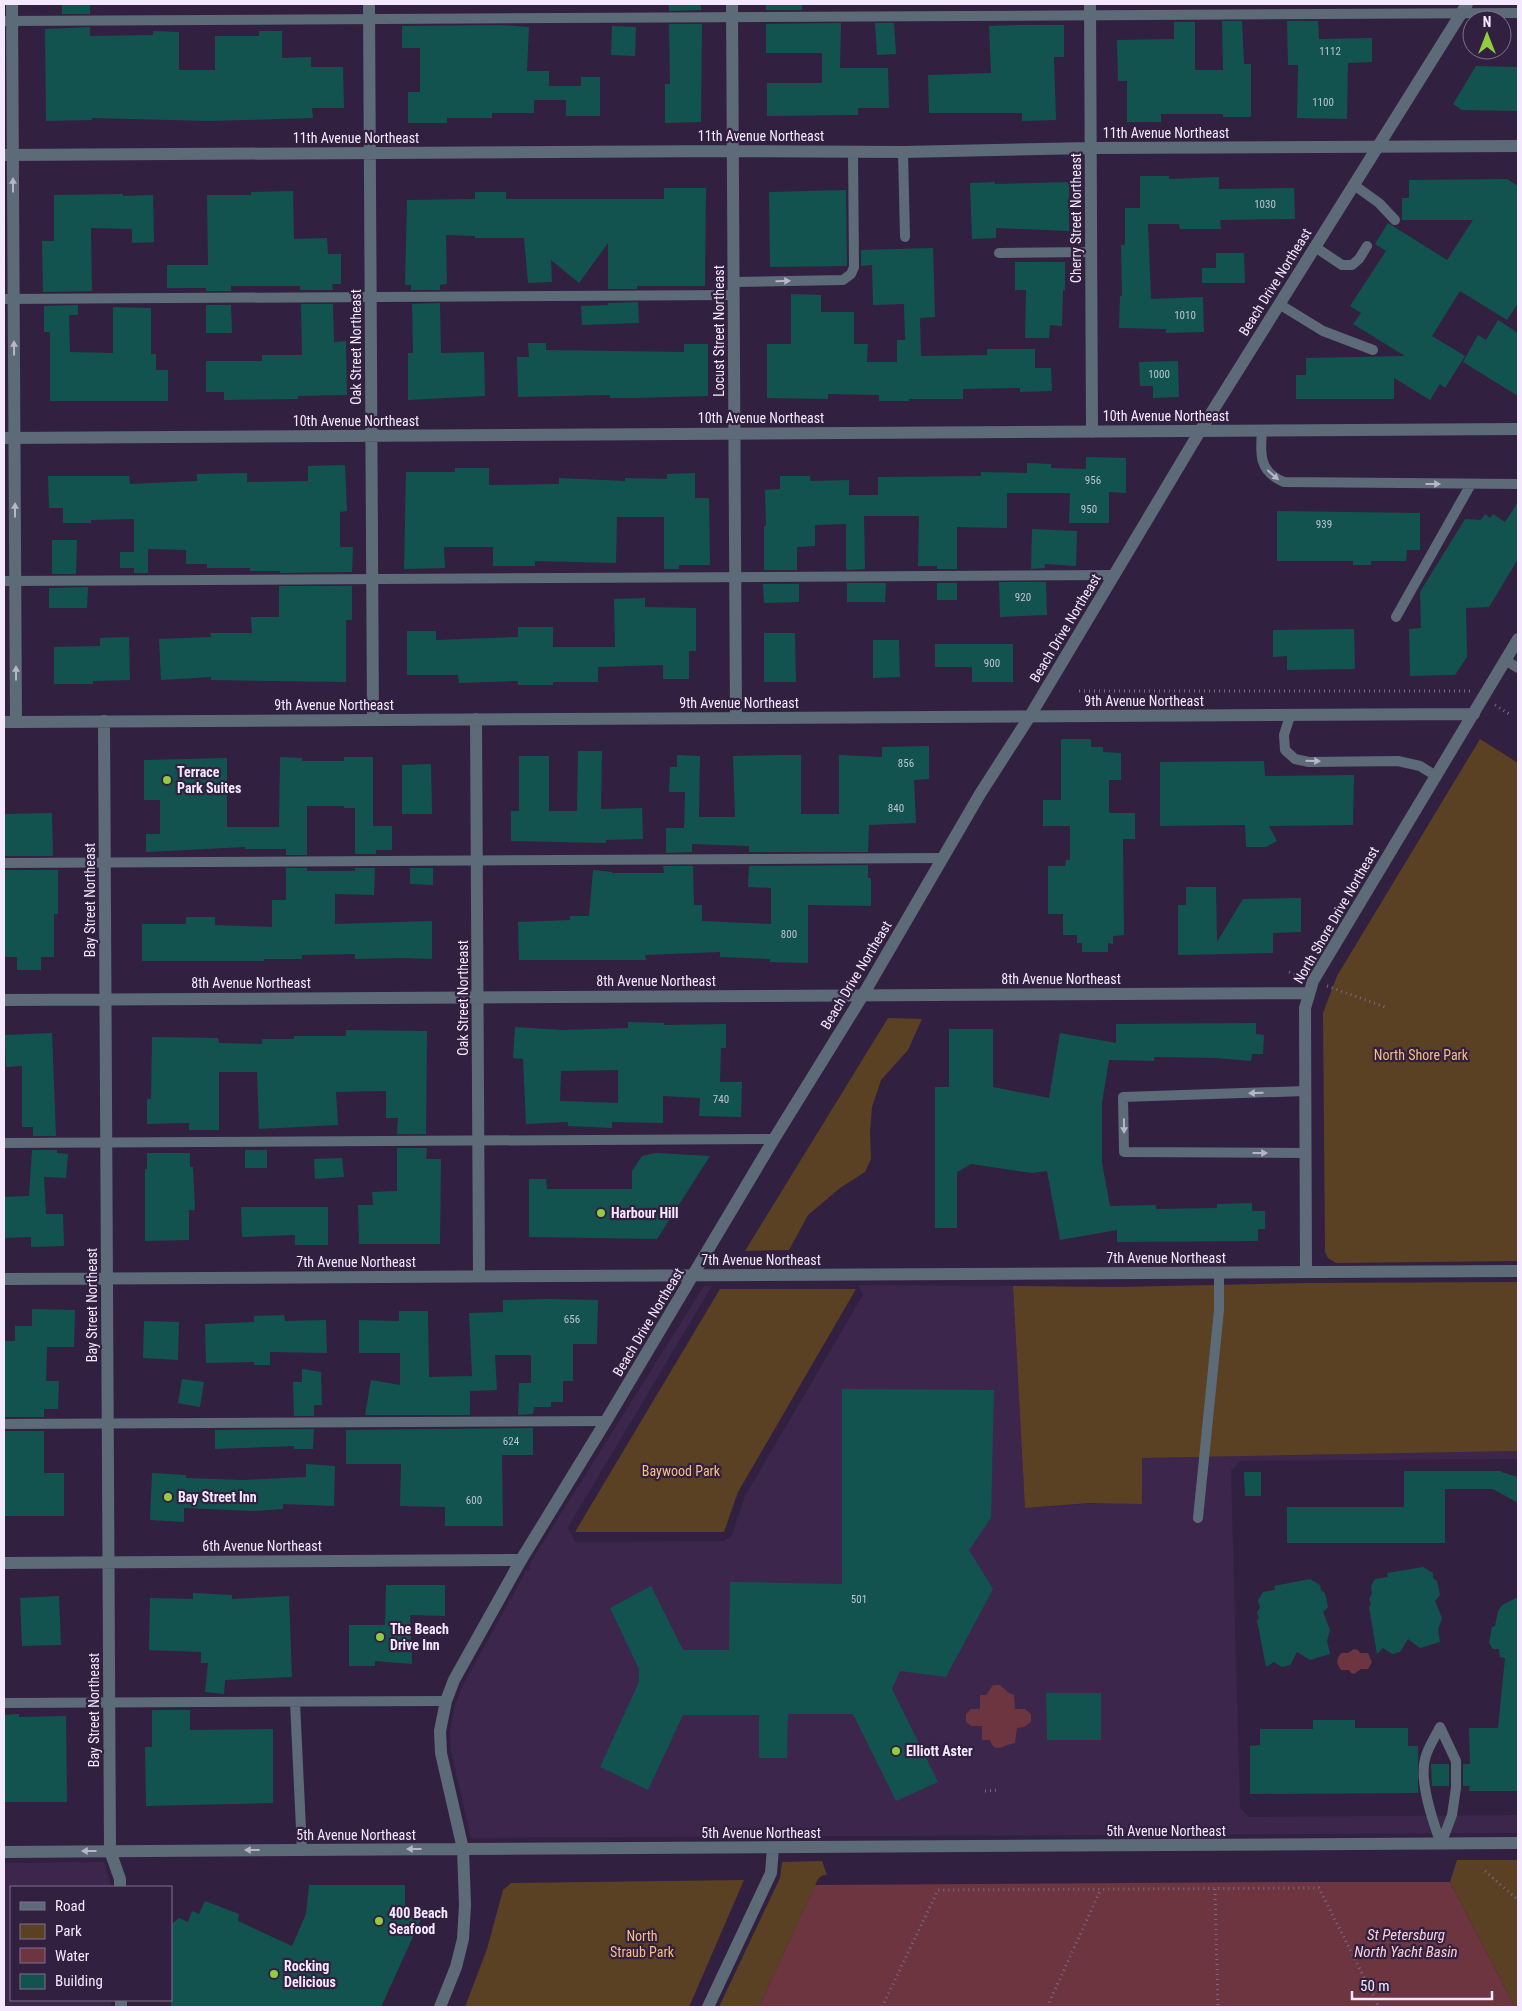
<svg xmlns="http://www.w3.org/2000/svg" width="1522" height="2011" font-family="'Roboto Condensed',sans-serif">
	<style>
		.built { fill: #3c264c }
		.green { fill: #5a4124 }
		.water { fill: #6d353f }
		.building { fill: #13534f; fill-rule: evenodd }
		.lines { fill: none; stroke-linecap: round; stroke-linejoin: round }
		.path { stroke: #786985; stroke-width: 3; stroke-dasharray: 1 4; stroke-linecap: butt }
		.service { stroke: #5d6a78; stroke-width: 10 }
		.minor { stroke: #5d6a78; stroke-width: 12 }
		.tertiary { stroke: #5d6a78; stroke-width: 12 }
		.oneway { fill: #b7b6c8 }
		.poi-dot { fill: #91cd3f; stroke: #322040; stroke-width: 2 }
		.labels { text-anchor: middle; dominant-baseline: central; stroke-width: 4.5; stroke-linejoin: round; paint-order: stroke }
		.number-label { font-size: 11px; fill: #bbc3d2 }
		.street-label { font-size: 14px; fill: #f3e8fd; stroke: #322040 }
		.poi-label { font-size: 14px; font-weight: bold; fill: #f3e8fd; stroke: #322040; text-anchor: start }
		.park-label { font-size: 14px; fill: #fabf79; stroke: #322040 }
		.water-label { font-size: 15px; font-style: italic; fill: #f7d0d5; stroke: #322040 }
	</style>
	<rect width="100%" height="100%" fill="#322040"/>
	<path class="built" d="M858 1285 1013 1286 1025 1508 1143 1500 1138 1458 1518 1451V1459L1240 1461 1231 1471 1240 1808 1249 1817 1518 1815V1833L471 1838 451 1751 450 1732 455 1705 463 1685 526 1571 530 1570V1563L704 1286H712L568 1527 575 1542 724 1541 732 1535 745 1496 863 1295Z
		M104 1862 110 1881V1887H11V2000H111V2007H4V1863Z"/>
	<path class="green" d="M1480 739 1518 763V1261L1336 1263 1328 1258 1325 1252 1323 1013 1337 976Z
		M888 1018 922 1019 908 1050 881 1080 872 1107 870 1132 871 1159 865 1172 840 1188 808 1215 789 1250 745 1251Z
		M1518 1282V1451L1142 1458V1504L1090 1503 1025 1508 1013 1286 1117 1287 1308 1283Z
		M720 1289H856L738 1492 724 1532H575Z
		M1457 1860H1518V2007H1515L1450 1882Z
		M822 1861 827 1875H823L818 1879 759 2007H719L780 1878 782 1862Z
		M744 1880 689 2007H465L487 1949 503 1890 511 1883Z"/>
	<path class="water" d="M1354 1649 1358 1650 1360 1653H1368L1372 1662 1368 1669H1361L1354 1674 1351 1673 1349 1670H1341L1337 1663 1338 1658 1341 1653H1348Z
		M993 1685H1000L1009 1693 1014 1695 1015 1709H1025L1031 1714V1722L1024 1727 1017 1728 1015 1743C1005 1744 994 1755 990 1740H982V1726H971L966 1722V1714L971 1709H980V1695H986Z
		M1282 1882H1450L1515 2007H759L815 1885Z"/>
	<path class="building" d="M62 4H90V14H62Z
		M669 4H701V10L669 11Z
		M766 4H802V10H766Z
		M1222 21H1242L1244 64H1251V117H1223V114H1161V122H1127V81H1118L1117 40 1174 39V22H1195V70H1223Z
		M1287 21H1318L1319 39 1372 38V62L1348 63 1347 119 1297 118 1298 65H1288Z
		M841 23 840 68H888L889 108H858V115L767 116V83H822V53H766V24Z
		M875 23H894L896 54 877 55Z
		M669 24H702L701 122 665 123V84H670Z
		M500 25 529 27 527 71H549V86H581V77H600V116H566V100H534V113H492V118H447V123H408V92H420V48H402V26Z
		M1017 25H1064V57H1054L1056 120 1022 121V113H929L928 75 991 73 989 26Z
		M612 26 636 27 635 56 611 55Z
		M90 27V36L153 35V31L179 32V70H215V36H259V31H282V58L311 57V67H343L344 108H312L313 118 208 121 92 118V120L46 121 45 29Z
		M1476 66 1518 67V111L1462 110 1453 104Z
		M1140 176H1169V179L1219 177V189L1294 188 1295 219 1220 220 1221 229H1180L1179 224H1148L1151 299 1203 297 1204 332 1166 333V329L1119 328 1120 296H1122L1121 245H1125V208H1140Z
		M1507 179 1518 186V303L1507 320 1460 291 1432 336 1465 356 1445 388 1440 384 1430 400 1394 378V399H1296V375H1306V358L1405 356 1353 324 1361 313 1350 306 1386 251 1375 244 1388 223 1447 260 1473 220H1402V198H1409V180Z
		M995 182V184L1069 182V231L996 228V238L972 239 970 183Z
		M664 188H706L705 286H637V289H608V243L579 283 551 260 552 282 528 283 524 238H475V236L446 235 447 284 440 285V290H411V285H405L407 200 475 199V192H506V199H664Z
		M846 190 847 266 770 267 769 192Z
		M293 191 294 239 327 238 328 254H341V284H332L333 290H300V286H231V291H206V288H167V265H208L207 195H251V192Z
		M123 194V196L153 195 154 242 132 243V229L91 228 92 291 43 292 42 241H54V195Z
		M933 248 935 317 920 318 921 356 987 355V349H1035V368H1051L1052 391 1020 392V388L963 389V399H909V401H879V395L828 394V399L767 398V344H791V294L821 295V312H854V344H868L867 362H897V340H905L904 304 873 305 872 265 861 266V250Z
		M1216 253H1244L1245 283H1202V268H1216Z
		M1015 262H1065V290H1063L1062 326 1050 325 1049 338H1025L1026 290H1015Z
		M638 302 639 323 582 325 581 306 608 305V303Z
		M440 303 441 353 484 352 485 396 408 400V353H413L412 304Z
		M301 304H333L334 342 346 341 347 395 298 396V399L224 400V392H206V361H262V355H302Z
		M78 305V315H69L70 352 113 353V307L151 308V354H156V370H168V401H50V332H44V306Z
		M206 305H231L232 333H206Z
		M1498 320 1518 333V396L1463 362 1478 335 1486 340Z
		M528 343H546V350L684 352V344H708V396L635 398H610V395L518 397 517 357H529Z
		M1178 361 1179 397 1153 398V386H1140L1139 362Z
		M1086 457 1126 458V493L1109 492V523H1069L1070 493H1007V528L957 527V569H937V566H918L919 516H864L865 569 847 570 846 568V524L815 525V546L797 547V570H764V526H766L765 490 780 489V476H810V481L849 480V495H878V477L981 476V472L1027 473V463L1051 464V468L1086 469Z
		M345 465 347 511 340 512V547H353L352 572 280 573V571H250V568H207V564H186V550L148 549V573H134V568H120V552H134V519L91 520V523H63V508H49L48 476H129L130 484 197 481V474L247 473V482L308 481V466Z
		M455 468H489V485L559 484V478L625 481V478L667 479V474L695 473V498H709L710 565H679V569H664V517H617L616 563 535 561V566H493V547H444L445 568 404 569 406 472H455Z
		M1518 502V559L1489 607 1466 608 1467 657 1455 675 1410 676 1409 629 1421 628 1420 592 1465 519 1481 520 1485 514 1490 518 1493 514 1505 522Z
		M1277 511 1420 513V550H1407L1406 561H1371V565H1353V561H1277Z
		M1032 529 1077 531 1076 566 1045 564V568L1031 569Z
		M52 540H77L76 574H52Z
		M999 582H1046L1047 615 1000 617Z
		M847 583H886L885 602H847Z
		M937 583H957V600H937Z
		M763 584H799V602L764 603Z
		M279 586H352V620H346V682L211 680V677L161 680 159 639 211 637 210 633H252L251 617H279Z
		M88 587 87 608H49V588Z
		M645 598V607L696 608V651H689V679H663V665L598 667V682H553V685H518V681L459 683 458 675H407V631H436V640L518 637V627H553V647H615L614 599Z
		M1354 629 1355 669 1287 670V656L1273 657V630Z
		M764 633H795L796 682H764Z
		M129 637 130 680 93 681V684H54V647L100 646V638Z
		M873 640H899L900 677 873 678Z
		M935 644H1013V682H972V667H935Z
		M1061 739H1091V747H1103V752L1121 753V780H1109V813H1135V839H1123L1124 935 1113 936V944L1108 943V952H1082V943H1077V935H1063V914H1048V866H1065L1066 860H1070V826H1043V800H1061Z
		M929 746V779L914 780 916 823 869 825 868 852H749V846L692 844V852L666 853V828H684L685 792H669L670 767H677V755L700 756 699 817H735L733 756 780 755H801V814H839V755L882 757V747Z
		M578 751H602L601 809 642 808 643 839 606 840V843L511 841V811H519V756H549V811H577Z
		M280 757 302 758V761H344V757H373V826H392V850H376V854H355V808H344V806H307V855H286V849H245V847L146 852V834H160V800H144V760L227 758V827H279Z
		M1264 761 1265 776 1354 775 1353 825 1269 826 1277 841 1266 847H1246L1245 825 1160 826V762Z
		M431 764 432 814H402V765Z
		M52 813 53 856H4V814Z
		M868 865V878H871V906L808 905V963L770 962V959L720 957V952L645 955 646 960H519L518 922 570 920V916H589L593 870 612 872V873H664L663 866H693L694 905H702V921L771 924V888L748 887 749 866Z
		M286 868H307V871H355V868H375L374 895 335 894V924L432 921V959L404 958 355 959V954L302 955V959H264V961H142V924H186V917H215V925L272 927V900H286Z
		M410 868H433V885L410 884Z
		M4 870H58V914H54V957H41V970H17V957H4Z
		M1186 887H1216L1217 942 1243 899 1301 898V932L1273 933V953L1178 955V905H1186Z
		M628 1022 664 1023V1025L726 1024V1048H721L720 1082H742L741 1117 699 1116 700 1098 663 1096V1123L612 1122V1128L568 1126V1122L526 1124 523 1059 513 1058 515 1027 563 1030 628 1028ZM618 1070V1103L560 1101 561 1071Z
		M1256 1023V1034L1264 1035 1263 1054H1252L1251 1061 1216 1058 1154 1057V1061L1109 1060 1102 1103V1163L1110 1206 1156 1205V1209L1217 1208V1204L1252 1203V1211H1265V1229H1258V1241L1117 1242V1230L1060 1240 1047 1171 1032 1173 971 1164 957 1172V1228H935V1087H949V1029H993V1087L1049 1098 1060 1033 1116 1043V1024Z
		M346 1030 427 1031 426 1134H397L398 1118H386V1091L336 1092 338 1125 259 1129 257 1072H219V1130H189V1123L147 1124V1099H151L152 1037 218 1038 219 1043 262 1044V1039H294V1036H346Z
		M52 1033 56 1136H33V1127H22V1066L6 1067 5 1035Z
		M397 1148H427L426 1159H441L440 1244H359L358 1205H373L372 1192 397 1191Z
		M32 1150H57V1153L68 1154 66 1178 44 1177 46 1214H63L64 1246 31 1247V1237L4 1238V1197L29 1196Z
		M245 1150H267V1168H245Z
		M147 1153H190V1167H193L195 1210H189V1240L145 1241V1169H147Z
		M656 1153 710 1156 657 1239 529 1237V1179H546L547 1189H632V1171L642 1156Z
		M342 1158 344 1177 315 1179 314 1159Z
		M241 1207H328V1245H295V1235L242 1237Z
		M547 1299 598 1300 597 1344H573V1381H563V1402H551V1407H534L533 1414 518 1415 519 1383H531V1355H495L497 1390 470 1391V1415H365L371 1380 400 1385V1353H359V1320L399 1321V1311H428L429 1377 472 1376 469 1313 503 1312V1300Z
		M32 1309 75 1310 74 1347H47L46 1381H59L58 1409H44V1417H4V1341H15V1326H32Z
		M284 1315 285 1321 326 1320 327 1353 270 1352V1365H254V1362L206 1363 205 1324 254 1322V1316Z
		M144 1321 179 1322 178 1360 143 1358Z
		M302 1369 321 1372 322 1405H314V1416H294L293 1382H302Z
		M182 1379 204 1382 200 1407 178 1403Z
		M842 1389 994 1390 991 1518 969 1550 993 1589 946 1677 900 1671 892 1689 938 1782 896 1801 853 1714H788L787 1758H759V1715H683L648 1790 600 1767 639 1682V1669L610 1608 651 1586 683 1650H729L730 1582 842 1584Z
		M533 1428V1455H502L503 1526H445V1507L400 1506 401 1464H346V1430Z
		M314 1429 313 1449H294V1446L215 1449V1430Z
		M4 1431H44V1473H64V1516H4Z
		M306 1464 335 1466 334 1506 283 1504V1509L254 1511 184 1508V1522L150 1520 152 1473 186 1475V1478L243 1480 306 1477Z
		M1404 1471H1501V1472L1518 1477V1503L1493 1489H1445V1543H1287V1507H1404Z
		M1244 1472H1261V1496H1245Z
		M1423 1567 1433 1573V1578L1437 1581 1440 1595 1435 1601 1442 1618 1438 1630 1440 1642 1420 1648 1408 1639 1400 1652 1392 1654 1383 1648 1377 1654 1369 1607 1371 1604 1369 1599 1372 1594 1371 1586 1375 1579 1388 1577 1387 1573Z
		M1310 1579 1320 1585 1321 1590 1325 1593 1328 1607 1323 1612 1330 1630 1327 1641 1330 1654 1310 1660 1297 1652 1290 1665 1282 1667 1274 1662 1266 1667 1257 1620 1259 1618 1257 1612 1260 1608 1258 1600 1263 1592 1275 1590 1274 1586Z
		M386 1585H445V1616L410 1615 412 1664 375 1661V1666H349V1625H385Z
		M193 1593 232 1595V1599L289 1596 292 1677 225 1680 224 1694 205 1692 208 1663H201V1652L149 1650 150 1598 193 1599Z
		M59 1596 61 1645 22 1646 20 1598Z
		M1518 1597V1791H1469L1470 1786H1463V1764H1470L1469 1728H1498L1505 1658 1500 1657 1499 1649H1493L1489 1643 1492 1627 1495 1626 1498 1611 1502 1605Z
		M1046 1693H1101V1740H1047Z
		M152 1710H190V1730L273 1729V1803L146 1806 145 1747H152Z
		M19 1714V1717L66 1716 67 1802H4V1715Z
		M1313 1720H1355V1728H1408V1746H1418V1793L1250 1794V1746L1260 1745V1729H1313Z
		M1431 1764H1449V1786H1432Z
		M309 1885H405V1913L421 1919 381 2007H171V1925L179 1918 188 1922 192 1911 199 1914 205 1901 239 1914 238 1921 292 1946 306 1914Z"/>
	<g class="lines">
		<path class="path" d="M1079 691H1470
			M1495 705 1509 714
			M1289 972 1300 976
			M1327 986 1385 1007
			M985 1791 1000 1790
			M1485 1871 1518 1900
			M1215 1889 1218 2007
			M882 2007 938 1890 1319 1888 1379 2007
			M1047 2007 1101 1889"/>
		<path class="service" d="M4 21 1518 13
			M903 152 905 237
			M1354 185 1379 203 1395 220
			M1315 247 1342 265H1352L1359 259 1367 246
			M999 253 1091 252
			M734 282 843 280 851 274 854 267 853 152
			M4 299 734 295
			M1279 304 1323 331 1373 350
			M1262 431C1260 454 1259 472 1284 482L1518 484
			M4 581 1115 575
			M1396 617 1471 484
			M1505 660 1518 668
			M1290 716 1284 735 1285 750 1295 759 1309 762 1398 761 1420 766 1436 776
			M4 863 943 858
			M1305 1091 1123 1097 1124 1152 1305 1153
			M4 1143 774 1139
			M4 1424 606 1421
			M1198 1518 1219 1310V1272
			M295 1702 302 1850
			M4 1703 446 1701
			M1440 1727 1456 1761V1788L1452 1815 1441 1844C1433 1822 1419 1782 1425 1759 1427 1749 1435 1737 1440 1727Z"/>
		<path class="minor" d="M369 4 373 720
			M732 4 736 718
			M1090 4 1092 432
			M4 155 733 151 903 152 1090 148 1518 146
			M4 438 1518 429
			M476 719 479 1276
			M104 721 110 1851 120 1879V1887
			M16 722 1474 714
			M4 1000 1308 993
			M1306 1272 1305 1008 1313 981 1518 639
			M4 1279 1518 1271
			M4 1563 521 1560
			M463 1849 1518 1843
			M121 2000V2007
			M708 2007 771 1873 773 1848"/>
		<path class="tertiary" d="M4 722H16L12 4
			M4 1852 463 1849
			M440 2007 456 1967 463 1939 465 1905 463 1849 441 1753 440 1731 446 1701 454 1680 521 1560 606 1421 774 1139 863 995 980 794 1030 716 1200 431 1467 4"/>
	</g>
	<defs><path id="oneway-solid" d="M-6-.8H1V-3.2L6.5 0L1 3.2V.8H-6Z" transform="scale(1.25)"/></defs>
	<g class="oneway">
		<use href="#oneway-solid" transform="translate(13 185) rotate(-90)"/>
		<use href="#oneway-solid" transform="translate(783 281) rotate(-1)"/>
		<use href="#oneway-solid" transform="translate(14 348) rotate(-90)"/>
		<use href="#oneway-solid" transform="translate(1273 475) rotate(41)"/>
		<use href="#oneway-solid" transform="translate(1433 484)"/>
		<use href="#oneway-solid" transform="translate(15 510) rotate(-90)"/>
		<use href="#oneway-solid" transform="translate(16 673) rotate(-90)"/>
		<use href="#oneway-solid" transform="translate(1313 761) rotate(2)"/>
		<use href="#oneway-solid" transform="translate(1256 1093) rotate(178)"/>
		<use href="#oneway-solid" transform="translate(1124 1126) rotate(89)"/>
		<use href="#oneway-solid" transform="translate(1260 1153)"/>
		<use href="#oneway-solid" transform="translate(414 1849) rotate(180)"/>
		<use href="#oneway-solid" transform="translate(252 1850) rotate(180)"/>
		<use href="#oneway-solid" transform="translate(89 1851) rotate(180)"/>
	</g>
	<g class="poi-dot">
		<circle cx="167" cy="780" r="5"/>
		<circle cx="601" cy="1213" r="5"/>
		<circle cx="168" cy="1497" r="5"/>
		<circle cx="380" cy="1637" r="5"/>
		<circle cx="896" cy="1751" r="5"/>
		<circle cx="379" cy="1921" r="5"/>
		<circle cx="274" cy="1974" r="5"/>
	</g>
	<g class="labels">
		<g class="number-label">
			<text x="1330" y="51">1112</text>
			<text x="1323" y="102">1100</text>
			<text x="1265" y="204">1030</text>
			<text x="1185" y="315">1010</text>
			<text x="1159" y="374">1000</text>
			<text x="1093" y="480">956</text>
			<text x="1089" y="509">950</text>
			<text x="1324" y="524">939</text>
			<text x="1023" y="597">920</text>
			<text x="992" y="663">900</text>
			<text x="906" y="763">856</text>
			<text x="896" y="808">840</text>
			<text x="789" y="934">800</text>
			<text x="721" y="1099">740</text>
			<text x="572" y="1319">656</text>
			<text x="511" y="1441">624</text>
			<text x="474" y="1500">600</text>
			<text x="859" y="1599">501</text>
		</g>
		<g class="street-label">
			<text x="1166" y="133">11th Avenue Northeast</text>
			<text x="761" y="136">11th Avenue Northeast</text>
			<text x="356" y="138">11th Avenue Northeast</text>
			<text transform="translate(1076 218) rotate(-90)">Cherry Street Northeast</text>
			<text transform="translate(1275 282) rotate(-58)">Beach Drive Northeast</text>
			<text transform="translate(719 331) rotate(-90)">Locust Street Northeast</text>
			<text transform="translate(356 347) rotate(-90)">Oak Street Northeast</text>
			<text x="1166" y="416">10th Avenue Northeast</text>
			<text x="761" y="418">10th Avenue Northeast</text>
			<text x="356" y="421">10th Avenue Northeast</text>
			<text transform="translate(1065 628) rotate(-59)">Beach Drive Northeast</text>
			<text x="1144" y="701">9th Avenue Northeast</text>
			<text x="739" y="703">9th Avenue Northeast</text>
			<text x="334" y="705">9th Avenue Northeast</text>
			<text transform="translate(90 900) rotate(-90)">Bay Street Northeast</text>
			<text transform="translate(1336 915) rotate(-60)">North Shore Drive Northeast</text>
			<text transform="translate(856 975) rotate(-59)">Beach Drive Northeast</text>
			<text x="1061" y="979">8th Avenue Northeast</text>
			<text x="656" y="981">8th Avenue Northeast</text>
			<text x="251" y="983">8th Avenue Northeast</text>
			<text transform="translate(463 998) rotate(-90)">Oak Street Northeast</text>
			<text x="1166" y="1258">7th Avenue Northeast</text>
			<text x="761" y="1260">7th Avenue Northeast</text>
			<text x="356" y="1262">7th Avenue Northeast</text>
			<text transform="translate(92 1305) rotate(-90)">Bay Street Northeast</text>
			<text transform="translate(648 1322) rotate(-59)">Beach Drive Northeast</text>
			<text x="262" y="1546">6th Avenue Northeast</text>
			<text transform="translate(94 1710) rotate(-90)">Bay Street Northeast</text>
			<text x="1166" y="1831">5th Avenue Northeast</text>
			<text x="761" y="1833">5th Avenue Northeast</text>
			<text x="356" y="1835">5th Avenue Northeast</text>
		</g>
		<g class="poi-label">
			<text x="177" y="772">Terrace<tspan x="177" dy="16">Park Suites</tspan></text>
			<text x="611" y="1213">Harbour Hill</text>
			<text x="178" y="1497">Bay Street Inn</text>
			<text x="390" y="1629">The Beach<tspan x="390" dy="16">Drive Inn</tspan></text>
			<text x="906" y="1751">Elliott Aster</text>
			<text x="389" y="1913">400 Beach<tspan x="389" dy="16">Seafood</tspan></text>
			<text x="284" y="1966">Rocking<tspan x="284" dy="16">Delicious</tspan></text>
		</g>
		<g class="park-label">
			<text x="1421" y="1055">North Shore Park</text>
			<text x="681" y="1471">Baywood Park</text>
			<text x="642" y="1936">North<tspan x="642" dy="16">Straub Park</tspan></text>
		</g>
		<g class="water-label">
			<text x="1406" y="1935">St Petersburg<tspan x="1406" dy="17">North Yacht Basin</tspan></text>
		</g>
	</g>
	<rect width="1522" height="2011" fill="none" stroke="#f3e8fd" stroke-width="10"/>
	<rect x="10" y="1886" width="162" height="115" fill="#322040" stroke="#7f708c"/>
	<rect x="20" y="1902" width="25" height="8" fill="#5d6a78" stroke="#7f708c"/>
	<text x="55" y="1911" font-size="15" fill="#f3e8fd">Road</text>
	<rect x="20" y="1924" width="25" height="15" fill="#5a4124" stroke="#7f708c"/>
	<text x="55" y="1936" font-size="15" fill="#f3e8fd">Park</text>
	<rect x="20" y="1948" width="25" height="15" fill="#6d353f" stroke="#7f708c"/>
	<text x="55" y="1961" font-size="15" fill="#f3e8fd">Water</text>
	<rect x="20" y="1974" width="25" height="15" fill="#13534f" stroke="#7f708c"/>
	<text x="55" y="1986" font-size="15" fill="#f3e8fd">Building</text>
	<g transform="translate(1487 35)"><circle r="24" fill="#322040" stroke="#7f708c"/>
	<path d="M0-4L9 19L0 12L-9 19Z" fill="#91cd3f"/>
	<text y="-8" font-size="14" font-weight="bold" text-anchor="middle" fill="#f3e8fd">N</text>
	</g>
	<path d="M1352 1991v8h140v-8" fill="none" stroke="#f3e8fd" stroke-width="2.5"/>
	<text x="1360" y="1991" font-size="15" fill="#f3e8fd" stroke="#322040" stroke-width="4" paint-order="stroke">50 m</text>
</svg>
